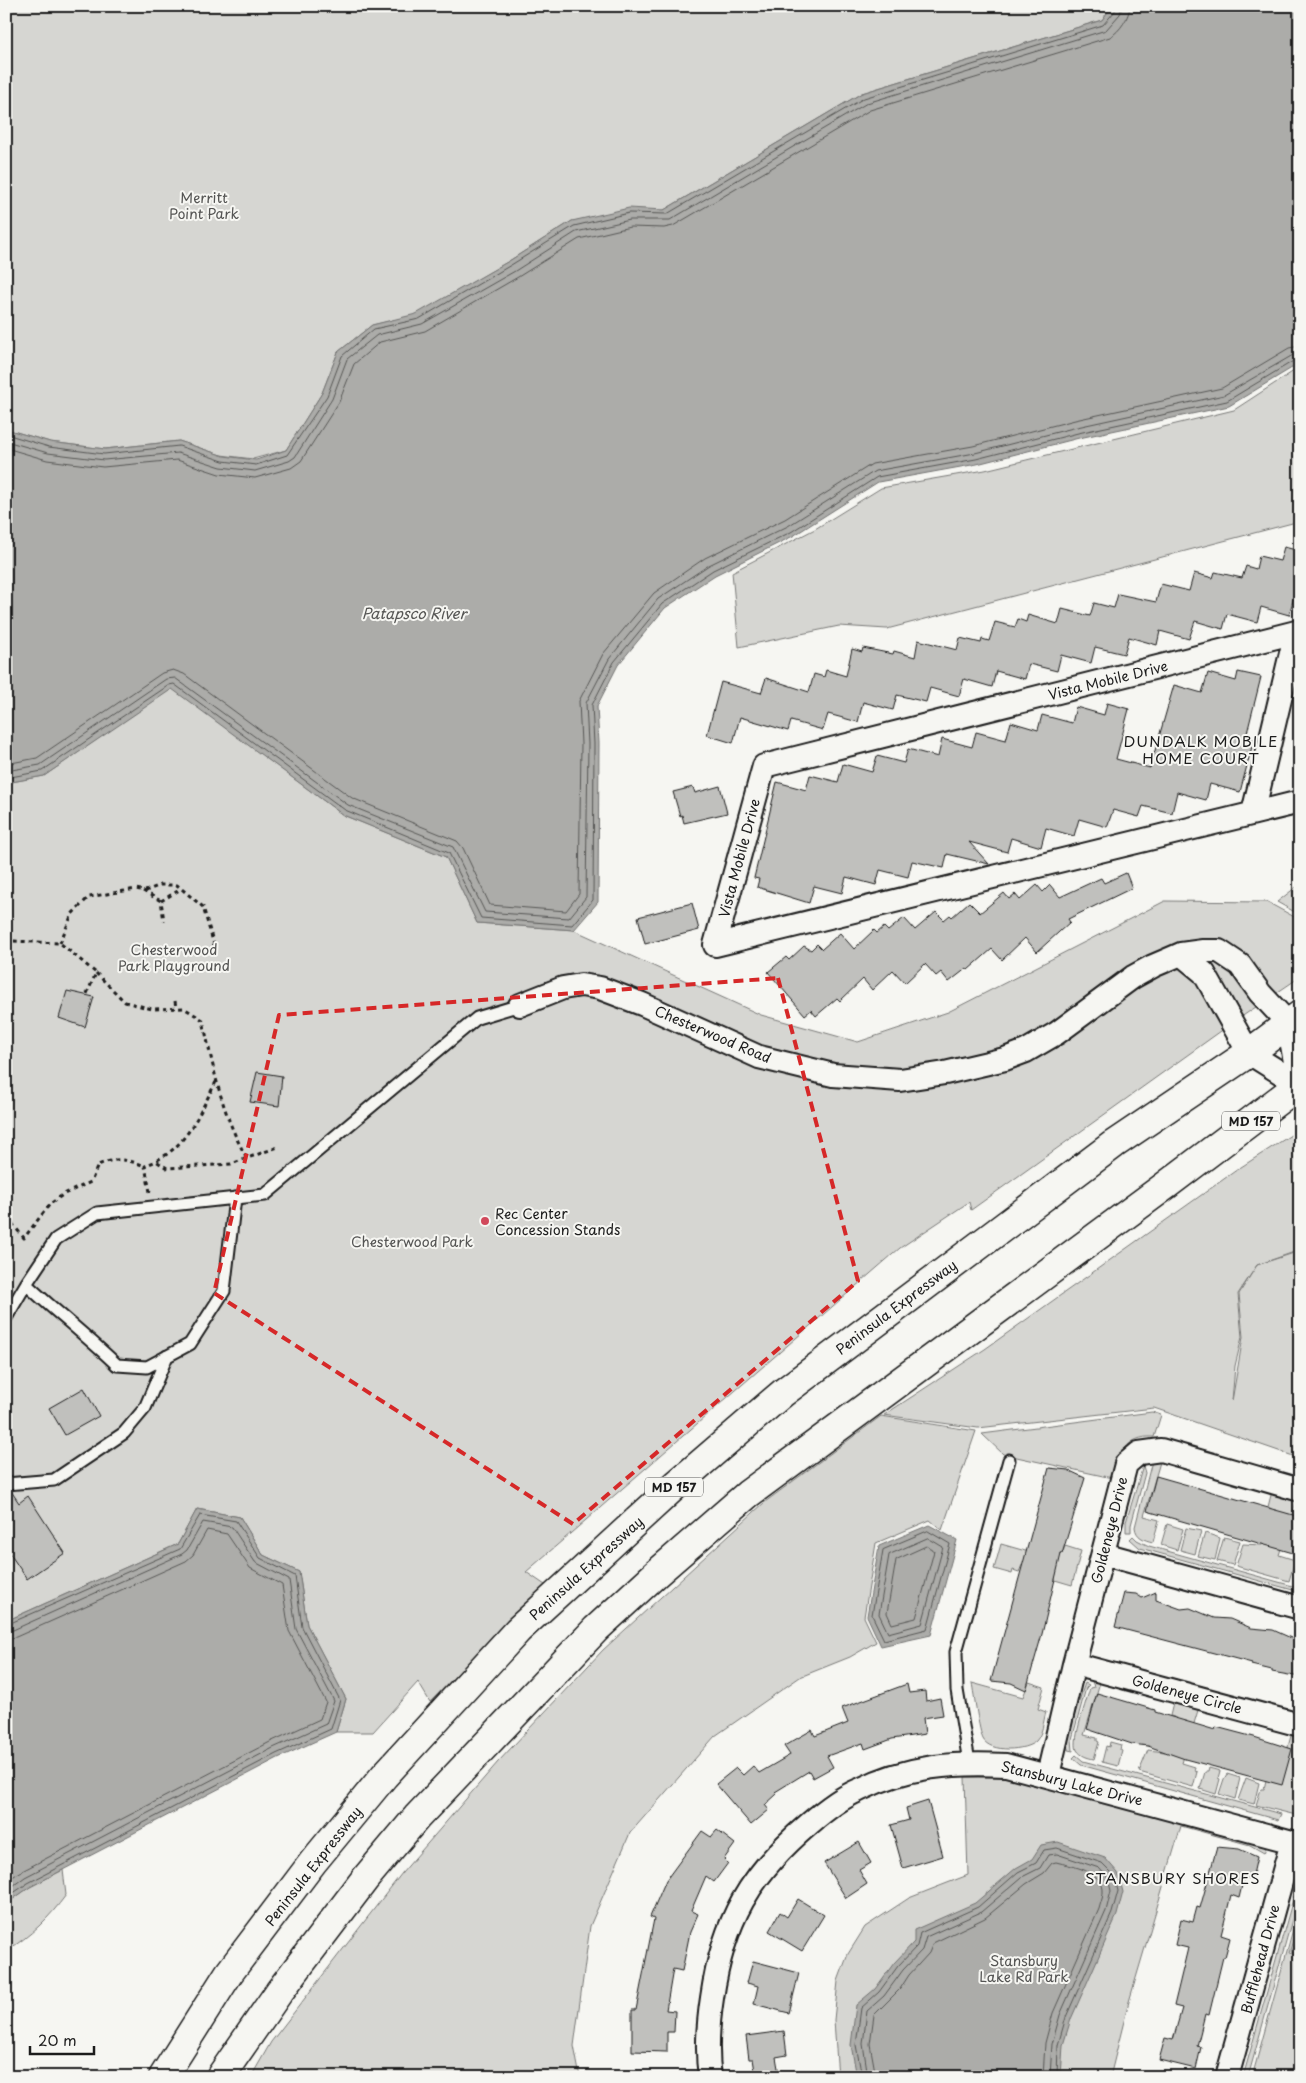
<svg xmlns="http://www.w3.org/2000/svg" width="1306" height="2083" font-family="'Playpen Sans',sans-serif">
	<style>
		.green { fill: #d6d6d2; stroke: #797977 }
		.water { fill: #acaca9; stroke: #727271 }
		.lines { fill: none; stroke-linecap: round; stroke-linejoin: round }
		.shore { stroke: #565654; stroke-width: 1 }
		.building { fill: #c0c0bd; stroke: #1c1c1c }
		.lane-casing { stroke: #1c1c1c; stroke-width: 15 }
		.street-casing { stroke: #1c1c1c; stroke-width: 26 }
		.primary-casing { stroke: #1c1c1c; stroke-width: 31 }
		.path { stroke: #1c1c1c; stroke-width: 3; stroke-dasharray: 4 4; stroke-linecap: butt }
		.lane { stroke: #f6f6f2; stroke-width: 11 }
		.street { stroke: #f6f6f2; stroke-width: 22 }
		.primary { stroke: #f6f6f2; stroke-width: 28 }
		.marked { fill: none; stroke: #d62828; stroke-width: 4; stroke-dasharray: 10 6; stroke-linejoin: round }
		.poi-dot { fill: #d1495b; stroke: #f6f6f2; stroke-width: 2 }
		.labels { text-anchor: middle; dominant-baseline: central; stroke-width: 4; stroke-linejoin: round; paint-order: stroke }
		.shield { fill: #f6f6f2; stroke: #5d5d5c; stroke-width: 1 }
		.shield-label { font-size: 12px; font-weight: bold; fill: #1c1c1c }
		.park-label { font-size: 14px; fill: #545453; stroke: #f6f6f2 }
		.street-label { font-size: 14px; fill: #1c1c1c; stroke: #f6f6f2 }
		.poi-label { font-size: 14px; fill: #1c1c1c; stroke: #f6f6f2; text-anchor: start }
		.water-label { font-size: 15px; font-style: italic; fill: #565654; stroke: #f6f6f2 }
		.neighbourhood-label { font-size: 15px; letter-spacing: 1px; fill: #1c1c1c; stroke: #f6f6f2 }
	</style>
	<rect width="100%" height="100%" fill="#f6f6f2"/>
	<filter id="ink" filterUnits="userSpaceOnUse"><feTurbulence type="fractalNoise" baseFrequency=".02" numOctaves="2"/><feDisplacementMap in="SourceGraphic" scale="10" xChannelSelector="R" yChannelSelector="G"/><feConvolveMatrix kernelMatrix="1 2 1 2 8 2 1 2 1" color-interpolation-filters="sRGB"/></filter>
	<g filter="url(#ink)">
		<path class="green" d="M6 6H1112L1102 20 862 93 664 210 572 221 509 261 416 315 372 325 338 352 322 393 286 450 253 459 221 455 179 441 105 449 50 442 6 429Z
			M1300 367V521L887 629 839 626 739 647 732 572 815 529 881 488 985 470 1234 410Z
			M172 688 343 815 446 857 477 923 574 930 761 1015 858 1042 948 1012 1165 901 1267 902 1300 920V977L1228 1026 971 1210 969 1202 900 1248 526 1572 545 1585 430 1702 418 1682 373 1732H336L346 1699 307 1625 299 1572 263 1555 240 1517 197 1509 178 1544 6 1621V783L44 776Z
			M1300 884V915L1277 902Z
			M1291 1135H1300V1250L1257 1265 1238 1294 1242 1337 1235 1366 1232 1401 1243 1337 1239 1294 1257 1265 1300 1251V1476L1296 1473 1299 1458 1154 1408 978 1428 884 1415 985 1349 1238 1169Z
			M1152 1412 1161 1415 1154 1437C1126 1435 1119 1455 1112 1478L1003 1454 982 1434Z
			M881 1416 976 1431 942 1530 930 1520 876 1543 864 1617 876 1642 850 1657 800 1677 715 1736 630 1833 590 1926 574 2046 580 2077H251L271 2042 402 1873 498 1762 603 1650 765 1502Z
			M1152 1461 1160 1462 1144 1516 1159 1520 1153 1542C1144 1540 1136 1537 1135 1527Z
			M1143 1466 1145 1473 1131 1525V1532H1126V1522Z
			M1272 1491 1297 1499 1279 1555 1295 1560 1289 1581 1236 1566 1243 1544 1262 1545 1272 1509 1268 1507Z
			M1167 1524 1183 1529 1177 1550 1161 1545Z
			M1186 1528 1201 1531 1195 1554 1180 1550Z
			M1205 1533 1220 1538 1215 1560 1198 1556Z
			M1133 1536 1137 1540 1149 1546 1300 1588V1592L1140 1548 1130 1539Z
			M1224 1537 1240 1541 1233 1565 1217 1561Z
			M1001 1544 1057 1560 1060 1555 1062 1554 1065 1546 1081 1551 1072 1585 1055 1580 1056 1572 1038 1566 1022 1565 1019 1572 1013 1570 1012 1574 994 1569Z
			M1091 1678 1101 1679 1084 1735 1097 1738V1741L1099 1742 1094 1759C1088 1758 1081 1756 1077 1750 1072 1739 1087 1700 1090 1688L1094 1687Z
			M1029 1682 1044 1687 1038 1709 1046 1712C1043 1722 1043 1733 1036 1741 1026 1751 990 1753 983 1739 979 1731 974 1694 972 1683L1023 1697Z
			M1085 1683 1089 1685 1086 1688 1072 1739 1073 1751 1068 1750 1067 1738Z
			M1174 1699 1199 1707 1182 1763 1195 1767 1194 1771 1197 1772 1193 1787 1139 1772 1148 1750 1165 1752 1174 1717 1170 1716Z
			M1292 1732 1300 1735V1816L1256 1805 1261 1789H1264L1266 1780 1290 1749 1288 1747Z
			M1110 1742 1121 1745 1120 1750 1122 1751 1118 1766 1102 1762 1106 1746 1109 1747Z
			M1076 1755 1083 1761 1281 1814 1278 1820 1081 1765 1073 1758Z
			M1209 1768 1220 1771 1218 1778 1220 1779 1216 1794 1200 1789 1205 1772H1208Z
			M1227 1774 1240 1778 1235 1799 1219 1794 1224 1779Z
			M965 1777H1004L1039 1780 1258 1842 1266 1848 1264 1853 1250 1845 1181 1826 1128 2005 1110 2077H838L834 2020 838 1981 848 1954 865 1927 909 1898 968 1875Z
			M1246 1778 1259 1783 1254 1804 1238 1800Z
			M63 1870 66 1895C49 1918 31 1936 6 1951V1904L30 1887Z
			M1300 1874V1891L1248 2077H1243Z
			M1300 1904V1917L1289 1953 1300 1956V2077H1252Z
			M1300 1919V1955L1291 1952Z"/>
		<path class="water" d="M1112 6H1300V363L1229 406 1079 438 977 464 878 482 793 536 715 575 665 608 618 665 597 706 599 743 598 902 574 930 477 923 446 857 343 815 172 689 44 776 6 783V429L50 442 105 449 179 441 224 456 256 460 286 450 322 393 338 352 372 325 416 314 509 261 572 221 629 208 664 210 862 93 1102 20Z
			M197 1509 240 1517 263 1555 299 1572 307 1625 346 1699 336 1732 278 1758 30 1887 6 1904V1621L178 1544Z
			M929 1525 957 1540 931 1635 881 1646 867 1616 879 1546Z
			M1058 1842 1105 1858 1118 1873 1123 1892 1117 1915 1071 2019 1063 2045 1061 2077H857L851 2045 856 2005 875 1989 894 1963 914 1942V1930L975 1903 1016 1868 1032 1859 1041 1845Z"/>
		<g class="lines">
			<path class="shore" d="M6 434 49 447 104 454 179 446 223 461 256 465 287 455 327 396 342 356 374 329 419 319 511 265 574 226 629 213 667 214 864 98 1103 25 1115 11 1116 6
				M6 441 48 453 104 460 178 453 221 467 255 471 289 461 295 457 332 399 347 359 377 335 422 324 515 271 576 232 630 220H670L867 103 1106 30 1120 14 1122 6
				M6 448 47 460 103 467 177 460 219 474 255 478 291 468 301 461 339 402 354 364 380 342 425 331 518 277 579 239 630 227 664 228 673 226 870 110 1110 37C1120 31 1129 18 1130 6
				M6 764 37 758 162 673 173 670 184 674 352 798 457 841 463 848 490 905 566 911 579 894 581 744 579 701 603 654 654 593 705 558 785 519 872 464 973 446 1075 420 1222 388 1289 348 1300 346
				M6 771 40 765 166 679 175 678 348 805 453 847 485 912 569 918 586 897 588 744 586 703 609 659 658 599 709 565 788 526 875 471 975 453 1077 427 1224 395 1293 355 1300 353
				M6 778 42 771 169 685 174 684 345 810 449 853 481 918 572 925 593 900 594 744 592 705 614 662 662 604 713 570 791 532 877 477 976 459 1078 433 1227 401 1295 360 1300 359
				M928 1531 950 1544 927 1629 884 1640 872 1615 883 1550Z
				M928 1538 943 1547 922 1624 888 1633 879 1614 889 1555Z
				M927 1546 934 1551 916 1618 892 1624 887 1613 896 1560Z
				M6 1625 180 1549 200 1515 236 1521 260 1558 295 1576 302 1627 340 1700 331 1729 276 1754 28 1883 6 1898
				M6 1631 13 1630 182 1554 187 1550 203 1522 232 1527 255 1562 289 1580 296 1629 334 1701 326 1724 273 1748 25 1877 6 1891
				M6 1639 16 1637 186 1561 193 1555 207 1530 227 1534 250 1568 282 1585 289 1631 326 1702 320 1719 270 1742 22 1871 6 1881
				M862 2077 856 2045 861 2008 879 1992 898 1966 917 1946 920 1933 978 1907 1018 1872 1036 1863 1044 1850 1057 1848 1102 1863 1114 1875 1118 1891 1112 1913 1066 2017 1058 2045 1057 2077
				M868 2077 863 2044 867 2011 884 1996 903 1970 922 1950 926 1937 981 1912 1022 1877 1040 1868 1048 1855 1057 1854 1099 1868 1108 1878 1111 1891 1106 1911 1060 2015 1052 2044 1050 2077
				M876 2077 870 2044 874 2015 900 1989 909 1975 929 1953 933 1943 985 1918 1026 1884 1044 1873 1052 1863 1056 1862C1071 1866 1105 1871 1103 1893 1103 1898 1100 1904 1099 1909L1053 2013 1045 2043 1043 2077"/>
		</g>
		<path class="building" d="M1284 547 1300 551V575L1289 615 1261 607 1257 622 1227 614 1223 629 1195 621 1189 639 1160 631 1157 645 1129 637 1124 654 1095 647 1091 663 1061 655 1057 671 1029 664 1025 679 996 671 992 687 964 679 959 696 930 688 926 702 897 695 893 710 863 702 858 722 828 714 823 730 791 721 788 731 740 717 733 743 707 735 721 682 761 693 766 678 809 692 814 674 824 677 826 670 846 676 852 649 862 652 863 648 893 654 894 651 915 657 918 640 957 650 960 638 981 643 982 639 989 641 995 622 1015 627 1018 619 1026 622 1028 615 1058 624 1062 609 1090 616 1094 603 1114 608 1118 594 1156 602 1161 584 1189 591 1194 573 1213 578 1215 572 1242 578 1246 566 1256 569 1259 556 1280 561Z
			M1238 672 1261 677 1246 737 1254 739 1240 792 1210 784 1206 800 1177 792 1172 813 1143 806 1139 817 1113 810 1107 827 1079 819 1074 836 1046 828 1041 847 1011 838 1007 852 969 842 989 864 947 854 944 868 912 861 908 877 880 870 876 885 846 877 842 893 814 886 809 903 757 887 759 879 754 878 777 782 806 790 810 775 838 782 843 764 872 772 877 756 904 763 908 749 938 757 942 739 972 747 976 732 1006 740 1011 722 1038 730 1042 715 1072 723 1076 707 1104 715 1107 703 1129 709 1116 759 1150 768 1174 685 1202 693 1208 673 1236 681Z
			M720 786 727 813 684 823 682 815 680 816 673 792 693 787 695 793Z
			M1126 873 1132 888 1068 919 1070 922 1037 952 1025 938 1002 960 992 949 968 970 967 968 949 982 941 972 936 976 925 964 905 983 893 970 872 990 863 979 840 1001 837 998 816 1016 811 1010 805 1015 768 972 786 957 789 960 804 946 811 950 817 944 822 949 840 933 854 949 874 930 877 933 884 927 888 931 904 918 915 930 936 912 944 920 950 915 952 917 969 902 980 913 1004 893 1009 899 1015 894 1020 900 1037 885 1043 892 1050 885 1060 897 1101 878 1104 883Z
			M692 903 699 930 645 944 638 917Z
			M67 991 94 997 85 1027 59 1018Z
			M257 1072 282 1076 279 1106 250 1102Z
			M84 1388 99 1416 65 1435 49 1408Z
			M1049 1468 1068 1470 1085 1478 1062 1554H1061L1042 1634 1026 1690 1011 1683 991 1681Z
			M1156 1476 1300 1517V1555L1147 1511Z
			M6 1491H11L19 1503 28 1496 65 1553 27 1579 6 1548Z
			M1156 1592V1600L1181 1609 1190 1608 1214 1618 1230 1619 1251 1628 1273 1630 1300 1642V1677L1272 1672V1670L1251 1665 1252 1663 1115 1627 1124 1593 1136 1594 1142 1598Z
			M907 1684 909 1693 925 1691 926 1701 940 1698 943 1715 923 1718 925 1734 892 1739 865 1749 863 1743 827 1756 833 1767 813 1778 809 1771 775 1792 777 1794 765 1805 769 1810 751 1825 716 1784 736 1768 743 1775 753 1766 759 1773 790 1755 784 1746 812 1730 815 1736 848 1723 842 1708Z
			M1097 1693 1155 1710V1712L1215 1730 1216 1727 1254 1737 1292 1749 1282 1785 1185 1759 1148 1746 1132 1744 1087 1729Z
			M928 1801 943 1856 903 1868 891 1825 909 1820 906 1808Z
			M717 1830 735 1844 724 1859 728 1863 714 1882 706 1876 691 1911 698 1914 690 1932 682 1971 673 1969 666 2010 675 2011 674 2032H667V2052L632 2051V2010H636L654 1919 650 1917 666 1880 702 1831 711 1837Z
			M859 1842 871 1863 859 1870 867 1884 846 1898 824 1863Z
			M1217 1847 1239 1849 1257 1857 1252 1879 1244 1877 1239 1898 1231 1895 1221 1935 1230 1938 1225 1957H1223L1209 2015 1205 2014 1197 2046 1201 2047 1196 2069 1159 2060 1165 2038 1173 2040 1182 2008 1174 2006 1188 1948 1175 1945 1181 1919 1193 1922 1197 1907 1200 1908Z
			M798 1899 824 1915 802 1951 769 1931 780 1912 787 1917Z
			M753 1961 799 1973 789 2013 754 2004 758 1986 747 1983Z
			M784 2031 787 2055 776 2057 779 2074 756 2077 753 2059H749L746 2036Z"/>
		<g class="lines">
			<defs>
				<path id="lane" d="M235 1198 224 1291 190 1344 147 1367 117 1365C88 1337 56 1312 26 1284L56 1239 97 1213 265 1195 477 1018 520 1005
					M6 1318 26 1284
					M6 1484 54 1480 124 1433 145 1408 167 1356
					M969 1762 957 1690 956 1652 1009 1460"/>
				<path id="street" d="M1300 631 764 766 715 945 1300 802
					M1253 813 1296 632
					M1181 954 1204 973 1249 1053 1300 1085
					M520 1005 563 988 581 985 600 988 642 1004 759 1057 833 1075 900 1080 945 1073 1005 1059 1026 1051 1057 1033 1133 977 1153 966 1181 954 1203 951H1219L1240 965 1260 993 1288 1023 1299 1084
					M1104 1554 1300 1608
					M1074 1664 1300 1725
					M1048 1775 1074 1664 1126 1464 1139 1453 1161 1450 1300 1490
					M710 2077C706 2050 708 2024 712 1998 723 1921 750 1874 809 1824 824 1811 840 1798 859 1790 906 1766 955 1762 1006 1765L1300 1844
					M1227 2077 1292 1842"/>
				<path id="primary" d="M163 2077 229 1973 313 1862 384 1776 518 1630 678 1483 784 1392 1114 1144 1249 1053 1300 1015
					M220 2077 279 1992 365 1879 417 1817 596 1629 657 1573 748 1494 1165 1186 1300 1084"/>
			</defs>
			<use href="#lane" class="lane-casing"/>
			<use href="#street" class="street-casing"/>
			<use href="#primary" class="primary-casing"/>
			<path class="path" d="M509 6H530
				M143 891 161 901 164 921
				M161 901 181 889
				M6 943 12 941 60 943 96 973 86 996
				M60 943 72 914 89 897 136 889 146 891 160 885H177L203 907 214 945 211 955
				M96 973 125 1002 152 1009 184 1008 203 1020C213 1067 222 1116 247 1158
				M175 1001 176 1008
				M157 1160C188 1145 200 1111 216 1082
				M150 1192 145 1166 156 1161 167 1168 231 1164 278 1147
				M6 1226 11 1222 24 1238 50 1204 64 1194 91 1182 98 1165C117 1157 126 1159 145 1166"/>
			<use href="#lane" class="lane"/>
			<use href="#street" class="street"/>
			<use href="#primary" class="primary"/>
		</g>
	</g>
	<path class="marked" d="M778 978 858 1281 573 1524 214 1293 279 1015Z"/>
	<circle class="poi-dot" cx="485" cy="1221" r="5"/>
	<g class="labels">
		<g class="shield">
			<rect x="1222" y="1111.5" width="58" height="19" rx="4"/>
			<rect x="645" y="1477.5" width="58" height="19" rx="4"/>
		</g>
		<g class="shield-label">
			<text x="1251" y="1121">MD 157</text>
			<text x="674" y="1487">MD 157</text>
		</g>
		<g class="park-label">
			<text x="204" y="197">Merritt<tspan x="204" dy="16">Point Park</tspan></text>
			<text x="174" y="949">Chesterwood<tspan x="174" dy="16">Park Playground</tspan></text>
			<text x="412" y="1241">Chesterwood Park</text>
			<text x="1024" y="1960">Stansbury<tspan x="1024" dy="16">Lake Rd Park</tspan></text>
		</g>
		<g class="street-label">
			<text transform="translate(1108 680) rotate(-14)">Vista Mobile Drive</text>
			<text transform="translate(739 858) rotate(-75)">Vista Mobile Drive</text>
			<text transform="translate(713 1034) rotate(23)">Chesterwood Road</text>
			<text transform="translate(896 1307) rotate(-37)">Peninsula Expressway</text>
			<text transform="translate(1109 1530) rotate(-76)">Goldeneye Drive</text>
			<text transform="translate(586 1568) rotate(-42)">Peninsula Expressway</text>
			<text transform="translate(1187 1694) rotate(15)">Goldeneye Circle</text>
			<text transform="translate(1072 1783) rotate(14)">Stansbury Lake Drive</text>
			<text transform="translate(313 1866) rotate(-52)">Peninsula Expressway</text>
			<text transform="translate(1260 1959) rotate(-75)">Bufflehead Drive</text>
		</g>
		<g class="poi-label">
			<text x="495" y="1213">Rec Center<tspan x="495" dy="16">Concession Stands</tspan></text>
		</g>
		<g class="water-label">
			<text x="414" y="612">Patapsco River</text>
		</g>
		<g class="neighbourhood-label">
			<text x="1201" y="740">DUNDALK MOBILE<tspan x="1201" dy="17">HOME COURT</tspan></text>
			<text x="1173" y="1877">STANSBURY SHORES</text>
		</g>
	</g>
	<rect width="1306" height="2083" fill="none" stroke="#f6f6f2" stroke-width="25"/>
	<rect x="12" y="12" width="1281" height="2058" fill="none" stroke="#1c1c1c" stroke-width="2" filter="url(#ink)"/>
	<path d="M30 2046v8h64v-8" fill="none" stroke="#1c1c1c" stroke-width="2.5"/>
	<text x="38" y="2046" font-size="15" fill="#1c1c1c" stroke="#f6f6f2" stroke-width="4" paint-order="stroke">20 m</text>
</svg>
